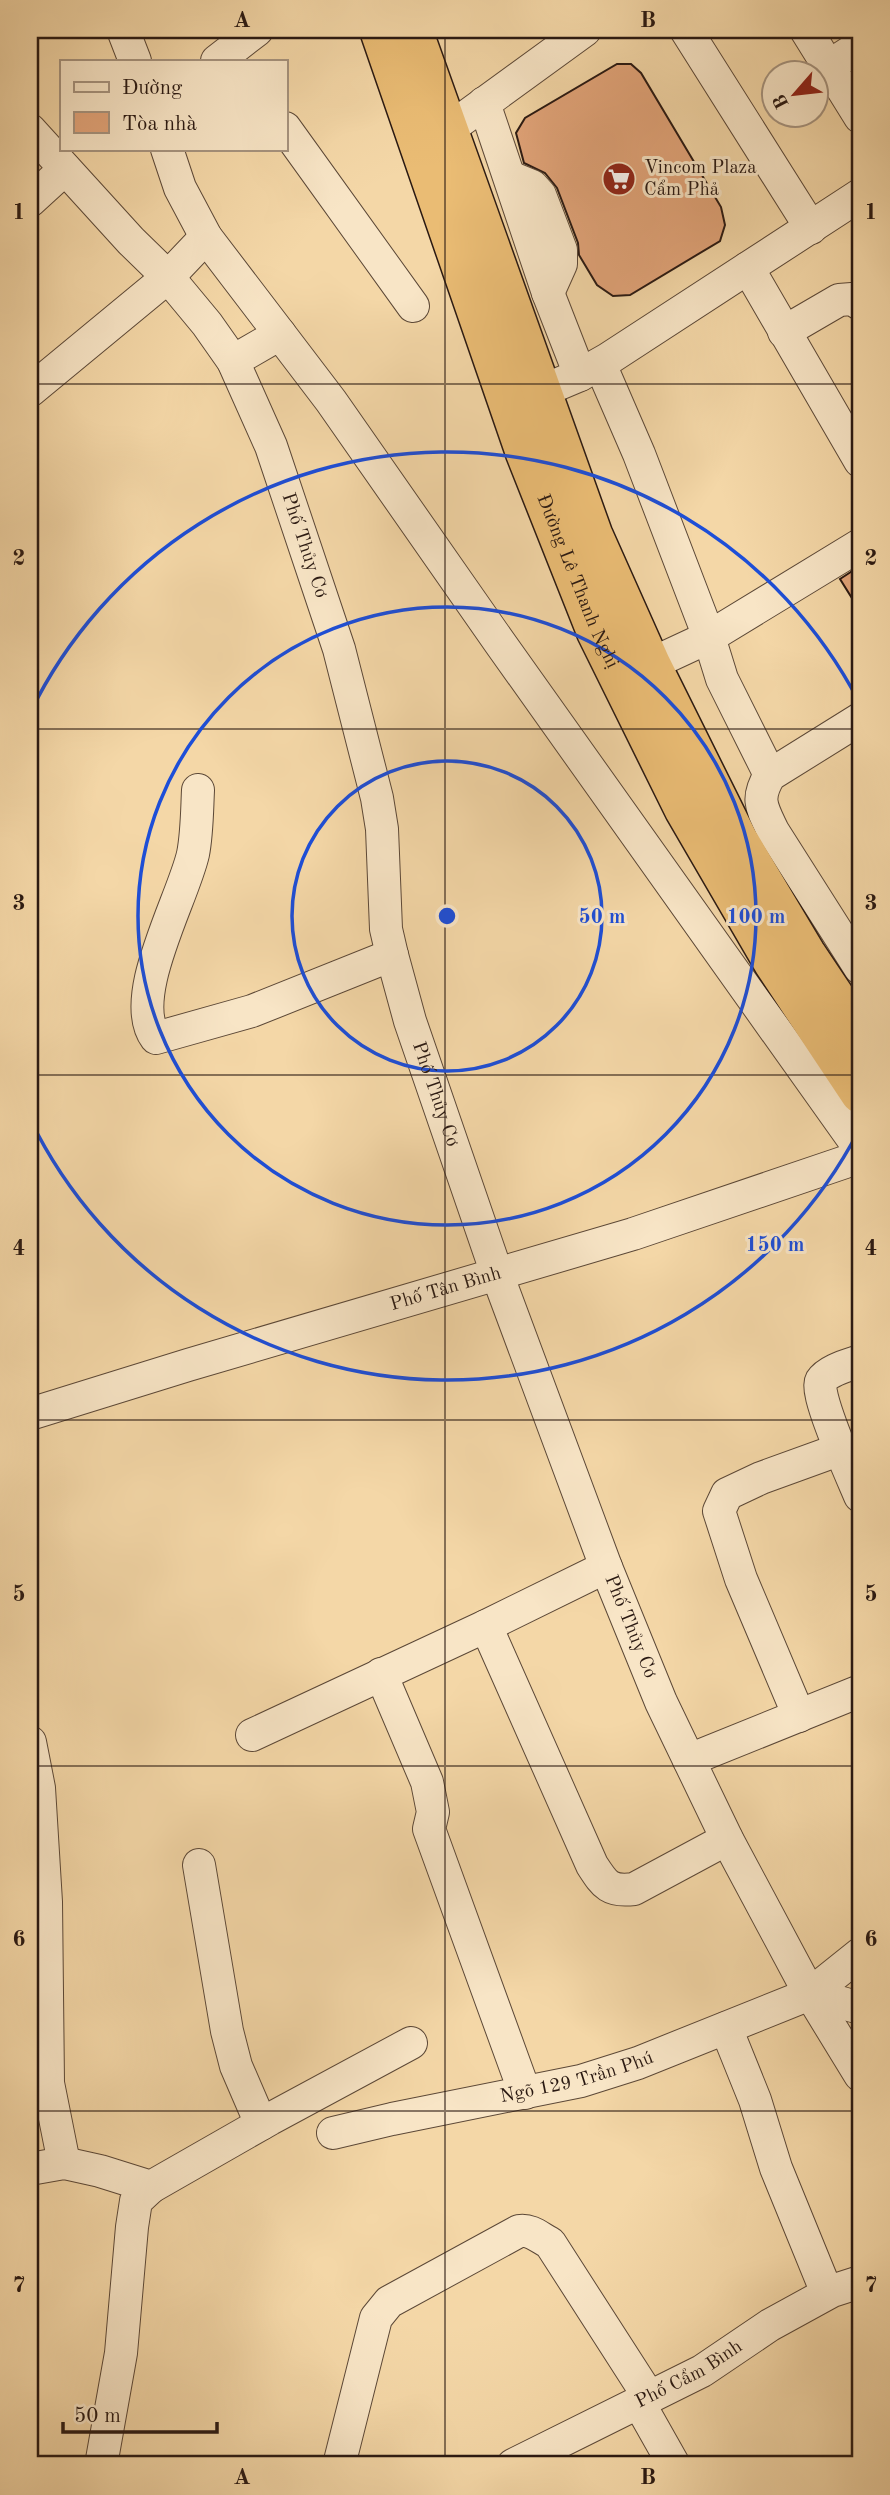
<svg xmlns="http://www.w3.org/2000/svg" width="890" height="2495" font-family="'Old Standard TT',serif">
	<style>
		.building { fill: #e2a479; stroke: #2a1912; stroke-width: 2 }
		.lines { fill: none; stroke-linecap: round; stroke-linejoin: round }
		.minor-casing { stroke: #5c4837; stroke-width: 34 }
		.highway-casing { stroke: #2a1912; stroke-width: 41 }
		.minor { stroke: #f8e5c6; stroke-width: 32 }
		.highway { stroke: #eabc74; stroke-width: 38 }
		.grid { fill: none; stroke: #2a1912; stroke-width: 2; stroke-opacity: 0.55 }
		.ring { fill: none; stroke: #1d4ed8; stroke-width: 3.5 }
		.labels { text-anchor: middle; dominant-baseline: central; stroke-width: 6; stroke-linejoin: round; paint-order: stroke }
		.poi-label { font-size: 19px; fill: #2a1912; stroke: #f8e5c6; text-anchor: start }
		.street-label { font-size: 19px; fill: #2a1912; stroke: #f8e5c6 }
		.centre { fill: #1d4ed8; stroke: #f8e5c6; stroke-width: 3.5 }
		.ring-label { font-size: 21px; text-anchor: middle; font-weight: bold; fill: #1d4ed8; stroke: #f8e5c6; stroke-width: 6; stroke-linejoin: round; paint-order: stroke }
		.neatline { fill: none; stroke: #2a1912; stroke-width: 2.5 }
		.grid-label { font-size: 23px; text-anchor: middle; font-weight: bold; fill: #2a1912 }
	</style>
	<rect width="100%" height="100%" fill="#f4d7a7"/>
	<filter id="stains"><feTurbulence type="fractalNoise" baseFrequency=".00286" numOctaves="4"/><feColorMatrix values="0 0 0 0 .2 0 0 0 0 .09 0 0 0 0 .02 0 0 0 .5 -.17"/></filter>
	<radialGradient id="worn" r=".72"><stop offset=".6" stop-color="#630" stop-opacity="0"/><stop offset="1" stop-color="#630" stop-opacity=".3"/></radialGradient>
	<path class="building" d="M617 64H631L641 73 721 207 725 225 720 241 630 295 613 296 597 285 579 255 578 243 557 188 545 173 524 163 516 133 525 118Z
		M860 566V611L840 579Z"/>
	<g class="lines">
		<defs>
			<g id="minor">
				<path d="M123 30 135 61"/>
				<path d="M686 30 811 228"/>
				<path d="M806 30 860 117"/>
				<path d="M217 61 257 30"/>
				<path d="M829 66 860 46"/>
				<path d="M484 103 548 293 580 375"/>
				<path d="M285 128 413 306"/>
				<path d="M449 129 585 30"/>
				<path id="s1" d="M30 130 131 241 168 277 207 324 233 361 271 446 339 649 377 798 382 829 386 929 392 955 410 1021 497 1274 606 1567 661 1702 727 1839 805 1985 860 2075"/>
				<path d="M167 149 180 188 206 237 280 334"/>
				<path d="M510 177 532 186 540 195 561 250V264L548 293"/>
				<path d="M30 201 65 169"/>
				<path d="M748 268 860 461"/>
				<path d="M784 332 839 300 852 299 860 304"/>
				<path d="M233 361 280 334 331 401 500 643 860 1149"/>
				<path d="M600 364 639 454 709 637 722 679 770 775"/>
				<path d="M30 391 168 277 206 237"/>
				<path d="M542 391 580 375 608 359 860 195"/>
				<path d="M651 664 709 637 860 545"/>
				<path d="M860 719 770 775C755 799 762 808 773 831L860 968"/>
				<path d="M198 790C197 811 197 834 193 854 183 899 126 998 156 1038L252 1011 392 955"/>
				<path d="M860 1361C849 1365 828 1370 821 1381 814 1393 853 1479 860 1496"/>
				<path id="s2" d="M30 1414 188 1365 633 1234 860 1157"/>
				<path d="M486 1626 592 1865C605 1885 609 1892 634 1889L727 1839"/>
				<path d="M381 1674 427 1782 433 1812 429 1829 525 2093"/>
				<path d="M799 1716 741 1579 719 1511 727 1494 761 1478 841 1449"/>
				<path d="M252 1735 486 1626 606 1567"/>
				<path d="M30 1742 39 1788 46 1902 48 2083 64 2163"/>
				<path d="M689 1760 860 1691"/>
				<path d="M199 1865 227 2031 236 2066 261 2124"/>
				<path d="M810 1994 860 2008"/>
				<path d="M726 2028 755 2100 776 2168 827 2293"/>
				<path id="s3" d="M333 2133 392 2119 581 2081 638 2063 810 1994 860 1954"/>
				<path d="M30 2169 64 2163 100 2171 151 2187 270 2119 411 2043"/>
				<path d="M639 2403 674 2465"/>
				<path d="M101 2465 121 2353 132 2227 136 2201 151 2187"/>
				<path d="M339 2465 376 2318 389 2302 519 2231C531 2229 540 2238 550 2243L649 2397"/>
				<path id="s4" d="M513 2465 702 2371 770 2325 832 2291 860 2282"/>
			</g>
			<g id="highway">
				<path id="s5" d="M379 30 525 453 596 632 684 810 773 963 860 1094"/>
				<path d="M413 30 593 534 651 664 738 839 806 953 860 1034"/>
			</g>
		</defs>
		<use href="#minor" class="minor-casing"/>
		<use href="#highway" class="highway-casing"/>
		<use href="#minor" class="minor"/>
		<use href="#highway" class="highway"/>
	</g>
	<path class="grid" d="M445 30V2465M30 384H860M30 729H860M30 1075H860M30 1420H860M30 1766H860M30 2111H860"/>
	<g class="ring">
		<circle cx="447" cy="916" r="155"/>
		<circle cx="447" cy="916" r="309"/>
		<path d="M859 1130A464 464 0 0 1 30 1119M30 713A464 464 0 0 1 859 702"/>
	</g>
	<defs>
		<symbol id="supermarket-disc" viewBox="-11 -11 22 22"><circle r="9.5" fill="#8f2418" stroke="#f8e5c6"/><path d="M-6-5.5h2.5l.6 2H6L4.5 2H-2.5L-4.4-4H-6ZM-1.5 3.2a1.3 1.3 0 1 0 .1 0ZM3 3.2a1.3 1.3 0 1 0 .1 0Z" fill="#fff"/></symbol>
	</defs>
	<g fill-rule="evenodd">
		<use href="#supermarket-disc" x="600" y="160" width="38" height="38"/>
	</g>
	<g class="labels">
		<g class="poi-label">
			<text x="644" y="168">Vincom Plaza<tspan x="644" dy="22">Cẩm Phả</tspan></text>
		</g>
		<g class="street-label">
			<text stroke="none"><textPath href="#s1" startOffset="506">Phố Thủy Cơ</textPath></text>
			<text stroke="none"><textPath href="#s5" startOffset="586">Đường Lê Thanh Nghị</textPath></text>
			<text stroke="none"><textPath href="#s1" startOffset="1073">Phố Thủy Cơ</textPath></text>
			<text stroke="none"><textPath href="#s2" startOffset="434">Phố Tân Bình</textPath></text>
			<text stroke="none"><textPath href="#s1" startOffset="1640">Phố Thủy Cơ</textPath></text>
			<text stroke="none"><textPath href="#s3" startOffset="250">Ngõ 129 Trần Phú</textPath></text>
			<text stroke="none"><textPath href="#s4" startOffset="198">Phố Cẩm Bình</textPath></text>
		</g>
	</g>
	<circle cx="447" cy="916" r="10" class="centre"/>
	<g class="ring-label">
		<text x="602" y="923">50 m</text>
		<text x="756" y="923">100 m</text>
		<text x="775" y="1251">150 m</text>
	</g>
	<rect width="890" height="2495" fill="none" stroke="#f4d7a7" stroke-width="77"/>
	<rect x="60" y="60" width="228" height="91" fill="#f8e5c6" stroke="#a6937e" stroke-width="2"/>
	<rect x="74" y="82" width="35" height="10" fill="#f8e5c6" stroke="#a6937e" stroke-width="2"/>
	<text x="122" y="94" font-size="21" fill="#2a1912">Đường</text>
	<rect x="74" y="112" width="35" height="21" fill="#e2a479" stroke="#a6937e" stroke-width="2"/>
	<text x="122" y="130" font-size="21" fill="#2a1912">Tòa nhà</text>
	<g transform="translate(795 94) rotate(242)"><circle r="33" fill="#f8e5c6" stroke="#a6937e" stroke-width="2"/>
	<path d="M0-5L12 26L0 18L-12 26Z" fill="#8f2418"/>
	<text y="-10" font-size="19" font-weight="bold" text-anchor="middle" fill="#2a1912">B</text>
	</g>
	<path d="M63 2422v10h154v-10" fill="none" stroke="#2a1912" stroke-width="3.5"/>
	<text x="74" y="2422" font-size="21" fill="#2a1912" stroke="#f8e5c6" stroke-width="5" paint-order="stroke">50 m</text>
	<rect x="38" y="38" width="814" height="2418" class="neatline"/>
	<g class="grid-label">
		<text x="242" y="27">A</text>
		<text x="648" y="27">B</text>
		<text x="19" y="219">1</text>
		<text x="871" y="219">1</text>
		<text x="19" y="565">2</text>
		<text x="871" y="565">2</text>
		<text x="19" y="910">3</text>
		<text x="871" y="910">3</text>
		<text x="19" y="1255">4</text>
		<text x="871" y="1255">4</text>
		<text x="19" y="1601">5</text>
		<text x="871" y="1601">5</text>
		<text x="19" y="1946">6</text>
		<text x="871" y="1946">6</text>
		<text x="19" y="2292">7</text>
		<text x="871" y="2292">7</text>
		<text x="242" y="2484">A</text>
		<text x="648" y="2484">B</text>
	</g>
	<rect width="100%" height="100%" filter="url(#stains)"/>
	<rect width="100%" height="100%" fill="url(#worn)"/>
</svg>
